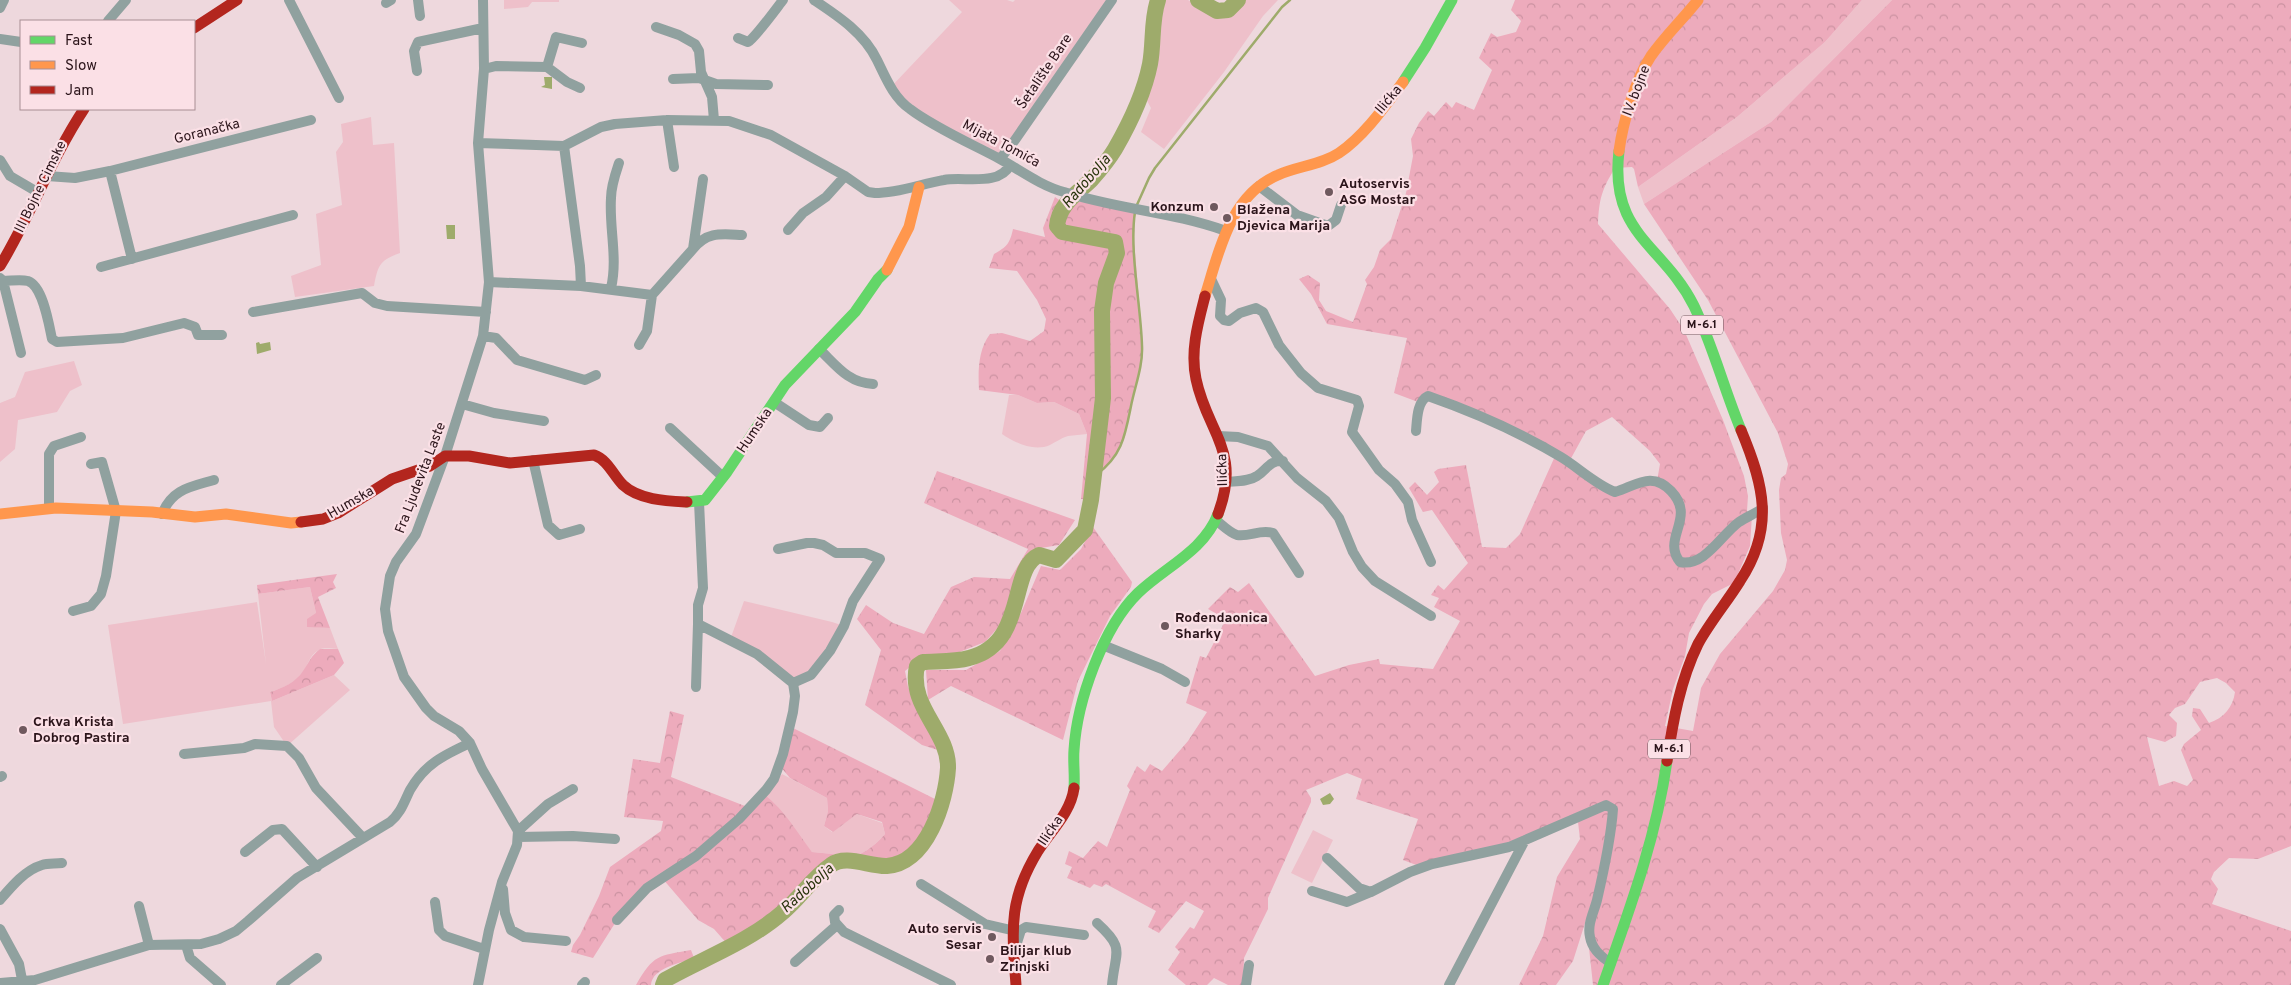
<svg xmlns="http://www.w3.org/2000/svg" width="2291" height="985" font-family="Overpass,sans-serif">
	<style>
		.green { fill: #eec0ca }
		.forest { fill: url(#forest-crowns); fill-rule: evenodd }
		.water { fill: #9eab6b }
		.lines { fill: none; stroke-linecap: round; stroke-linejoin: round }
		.stream { stroke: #9eab6b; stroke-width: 2.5 }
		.river { stroke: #9eab6b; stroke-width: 16 }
		.street { stroke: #90a19f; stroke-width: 10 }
		.fast { stroke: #63d668; stroke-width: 11 }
		.slow { stroke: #ff974d; stroke-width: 11 }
		.jam { stroke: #b3261e; stroke-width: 11 }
		.poi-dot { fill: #6f595e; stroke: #fbe0e6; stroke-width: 2 }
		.labels { text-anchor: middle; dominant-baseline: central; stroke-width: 4.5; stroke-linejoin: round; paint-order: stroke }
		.shield { fill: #fbe0e6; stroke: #695157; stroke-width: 1 }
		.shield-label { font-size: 12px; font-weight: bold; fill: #2b141a }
		.street-label { font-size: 14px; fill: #2b141a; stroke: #fbe0e6 }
		.poi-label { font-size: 14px; font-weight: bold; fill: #2b141a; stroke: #fbe0e6; text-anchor: start }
		.water-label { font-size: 15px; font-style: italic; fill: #28330b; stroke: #fbe0e6 }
	</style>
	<defs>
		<pattern id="forest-crowns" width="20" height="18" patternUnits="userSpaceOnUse" patternTransform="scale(1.25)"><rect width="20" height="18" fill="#edabbc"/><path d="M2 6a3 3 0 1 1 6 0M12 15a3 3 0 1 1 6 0" fill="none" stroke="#cb92a1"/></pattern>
	</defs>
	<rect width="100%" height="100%" fill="#eed8dd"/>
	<path class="green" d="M504 0H559V2H532L528 7 504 9Z
		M949 0H1007L1013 2 1015 0H1112L1000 159 943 128 890 88 962 12Z
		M1163 0H1188L1213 15H1227L1242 0H1278L1263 16 1224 72 1164 149 1141 132 1151 108 1146 99 1153 70Z
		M1862 0H1892L1771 122 1644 204 1638 187 1737 117 1825 42Z
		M371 117 373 145 394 143 400 253C380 260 378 265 374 286L295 297 291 276 321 265 316 214 342 205 336 152 343 142 341 124Z
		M74 361 82 385 70 391 57 412 18 420 15 449 0 462V403L15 397 25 372Z
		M1009 395H1018L1037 403 1054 402 1079 414 1087 434C1081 435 1074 435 1068 436 1061 438 1056 442 1050 445 1034 452 1015 443 1002 434Z
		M310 587 316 613 315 627 330 628 338 649C332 649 324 647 319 650 309 655 309 664 303 672 295 683 283 688 270 692L272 701 334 675 350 690 287 746 274 727 271 701 123 724 108 625 257 602 266 664 258 594Z
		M744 601 832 622 844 626 815 669 793 683 730 640Z
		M782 774 827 798 828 811 824 826 832 832 857 814 882 823 885 834C872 849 861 855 842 861L833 854 812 852 765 795Z
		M1313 830 1333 840 1312 883 1291 873Z"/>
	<path class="forest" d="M1515 0H1862L1825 42 1737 117 1638 187 1634 169 1632 167 1615 168C1602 189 1599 199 1598 224L1670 309 1684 330 1723 420 1744 476 1748 496 1747 511 1752 515 1750 546 1734 583 1712 594 1704 604 1689 633 1685 656 1673 689 1665 726 1693 731 1701 688 1720 654 1773 591 1785 570 1787 560 1781 533 1779 490 1781 478 1786 474 1788 464 1778 433 1708 300 1644 204 1771 122 1892 0H2291V846L2258 859 2229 858 2214 872 2211 879 2218 889 2212 904 2291 931V985H1593L1586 920 1573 961 1556 985H1519L1543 936 1557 877 1580 839 1578 822 1427 869 1403 860 1418 819 1356 799 1362 779 1347 773 1306 790 1311 798V802L1268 898V909L1244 958 1243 985H1228L1214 978 1207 985H1186L1168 970 1180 952 1175 947 1190 927 1194 929 1204 911 1186 901 1159 933 1148 927 1156 911 1106 884 1102 887 1094 884 1090 888 1067 878 1072 867 1065 864 1069 851 1083 858 1098 841 1107 847 1130 790 1127 786 1137 766 1145 772 1150 764 1162 771 1188 741 1207 712 1186 703 1200 656 1206 658 1226 619 1208 609 1230 587 1238 592 1249 583 1315 676 1349 665 1379 659 1380 664 1433 669 1460 621 1434 607 1439 598 1431 595 1438 585 1444 590 1468 563 1432 510 1423 512 1409 488 1415 482 1427 495 1439 482 1434 472 1438 469 1466 465 1482 547 1506 548 1520 534 1556 454 1428 396 1418 402 1394 393 1407 338 1327 324 1311 294 1299 279 1308 275 1320 283 1319 300 1326 311 1353 322 1367 284 1365 280 1374 267 1380 250 1391 239 1406 193 1413 156 1411 139 1419 123 1428 111 1434 116 1446 102 1452 108 1456 102 1474 110 1492 70 1479 58 1491 33 1497 37 1516 32 1521 21 1511 10ZM1612 417 1650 451 1660 464 1657 481 1615 492 1569 462 1586 431ZM2217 678 2226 683 2235 692C2233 707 2224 718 2209 723L2200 709 2193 708 2192 716 2201 730 2184 744 2181 750 2193 780 2187 786 2174 781 2159 786 2147 737 2165 742 2176 736 2177 723 2169 715 2175 708 2185 704 2200 682Z
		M1055 197 1065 204 1071 198 1079 202 1089 199 1135 211 1134 240 1143 348 1139 374 1132 398 1125 437 1112 460 1096 475 1091 500 1081 499 1087 434 1079 414 1054 402 1037 403 1018 395 979 390C978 371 978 350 990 334L1002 333 1030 341 1044 331 1046 319 1037 300 1017 271 989 268 994 254C1007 247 1010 243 1013 229L1045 237 1043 228Z
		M937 471 1075 520 1059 545 1041 548 1028 555 1015 581 1003 622 985 642 957 653 923 656 905 671 908 687 941 751 922 745 865 705 881 650 857 619 866 605 893 623 924 634 951 587 974 577 1010 579 1028 549 924 503Z
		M1093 527 1132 582 1131 587 1110 616 1078 681 1063 740 951 686 928 700 926 670H966L1000 651 1021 613 1041 566 1060 570 1081 549Z
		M337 574 333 582 336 588 318 597 330 628 307 627V619L316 613 310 587 258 594 257 585Z
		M320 649H338L344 663 334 675 272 701 270 692C283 688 296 682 303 671 310 661 310 657 320 649Z
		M670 711 684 715 671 777 750 808 765 795C785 811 797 832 812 852L833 854 842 861C861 855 872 849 885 834L882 822 857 814 833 832 824 826 828 811 827 798 790 778 779 765 791 727 943 803 926 840 907 859 887 866 842 861 833 863 819 874 783 913 729 946 714 929 698 920 662 878 617 920 593 958 571 952 573 945 580 935 599 896 610 867 661 831 663 821 624 817 633 759 660 763Z
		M691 950 694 958C681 963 652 968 651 985H636C654 954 658 956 691 950Z"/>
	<path class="water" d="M544 77H552V89L541 87 545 85Z
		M446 225H455V239H447Z
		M259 342 260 344 270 342 271 350 257 354 256 343Z
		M1330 793 1334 799 1330 804 1323 805 1320 799Z"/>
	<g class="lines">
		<path class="stream" d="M1136 207 1149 178 1155 168 1282 7 1290 0
			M1096 475C1122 456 1125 436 1131 406 1135 386 1143 366 1142 346 1141 306 1129 250 1135 212"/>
		<path class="river" d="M1198 0 1217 11 1228 10 1238 0
			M663 985 665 980C704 958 749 942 783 912 800 898 812 878 831 865 846 854 870 867 887 866 927 863 946 802 948 768 949 731 908 707 917 666L923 662C938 661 955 662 969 658 1028 643 1008 569 1039 555L1056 560 1085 530 1091 500 1103 398 1102 311 1106 283 1117 253 1115 242 1062 232 1057 226C1059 204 1077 194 1092 179 1100 170 1109 159 1115 149 1130 123 1144 94 1150 64 1154 43 1151 20 1158 0"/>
		<path class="street" d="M289 0 339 98
			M418 0 420 16
			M814 0C838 16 864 33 877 60 886 78 893 97 910 109 935 128 972 144 1000 159 1020 170 1041 186 1064 192 1117 209 1173 212 1226 231
			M386 3 391 0
			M0 8 4 0
			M108 21 126 0
			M656 27 679 35 695 44 699 51 701 72 712 97 714 120
			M738 38 748 42C755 38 776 9 783 0
			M0 39 21 42
			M547 67 567 82 580 88
			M484 69 496 66 547 67 556 37 582 43
			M417 71 414 51 418 42 483 28
			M673 79 699 78 716 84 768 85
			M667 120 674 167
			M478 143 564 146 601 127 615 124 667 120 729 121 771 135 845 176 868 192 875 193C898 193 921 184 944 180 963 176 999 187 1010 165
			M564 146 580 266 581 286
			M1000 159 1015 140 1112 0
			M0 160 10 176 39 193
			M110 171 132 259
			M47 176 75 178 110 171 311 120
			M1259 186 1297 215 1328 226 1336 220 1341 205
			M788 230 803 213 826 197 845 176
			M693 249C707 231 722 234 742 235
			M101 267 293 215
			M0 278 3 281C11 281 20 279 28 281 43 286 49 325 52 339L57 342 123 338 184 323 195 327 198 335H222
			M1211 279 1221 300 1220 316 1224 320 1229 321 1240 313 1256 308 1263 312 1279 345 1301 373 1318 388 1357 400 1359 406 1352 432 1379 470 1395 484 1408 502 1412 520 1431 562
			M3 281 21 353
			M489 282 581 286 652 295
			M611 288C618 258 609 228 611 198 611 186 615 175 619 163
			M253 312 362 293 375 303 387 306 486 312
			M483 336 496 338 517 360 585 380 596 375
			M639 345 647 331 652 295 693 249 703 179
			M819 349C836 365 848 383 873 384
			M774 402 809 425 820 427 828 418
			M462 404 494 413 544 421
			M670 428 723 477
			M1416 431C1417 420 1417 401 1428 396 1474 412 1519 432 1561 457 1579 468 1595 484 1615 492 1637 485 1652 471 1671 491 1697 518 1661 538 1680 562 1705 567 1721 535 1739 522 1747 517 1756 513 1763 508
			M1218 436 1238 437 1268 446 1297 478 1326 501 1339 518 1353 552 1362 567 1375 581 1431 616
			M533 460 548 525 559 535 580 529
			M1226 482C1236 481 1248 482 1257 476 1267 470 1269 460 1283 461
			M699 502 703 588 698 605V624L757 654 793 683
			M49 508V454L54 446 81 437
			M162 514C172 489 190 487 214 480
			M1217 521C1222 525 1230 533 1237 535 1250 537 1260 529 1273 533L1299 573
			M73 611 91 606 101 594 106 576 116 511 102 462 91 464
			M1105 646 1162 669 1185 682
			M696 687 698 624
			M184 754 244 748 255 744 287 746 299 758 316 788 363 838
			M0 777 2 776
			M518 831 548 804 573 789
			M518 837 573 836 615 839
			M245 852 273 830 282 829 317 867
			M921 884 985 924 1011 930
			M503 889 505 913 511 930 524 937 566 941
			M1312 891 1347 902 1371 892 1359 888 1327 858
			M1371 892 1410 872 1432 864 1509 847 1606 805 1613 809C1611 839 1604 870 1597 900 1594 912 1587 924 1590 937 1592 949 1601 957 1611 963
			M0 900C11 887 25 870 42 865 48 863 55 864 62 863
			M435 902 439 930 445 936 484 949
			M139 906 149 945
			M839 910 834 915 835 922 844 932 951 985
			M617 920 647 888 696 856 739 819 766 790 774 779 783 754 793 712 795 696 793 683 811 675 830 651 844 626 853 601 880 559 865 553H836L823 545 814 543H807L778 549
			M1097 923C1126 949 1115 951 1112 985
			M0 929 19 964 23 985
			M186 945 190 958 221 985
			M1015 949 1021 930 1026 927 1084 935
			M795 962 837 925
			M0 983 35 980 149 945 201 944 219 939 236 931 248 921 297 878 390 822C401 813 404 802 410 790 425 764 444 755 470 743
			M281 985 317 958
			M478 985 489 930 502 882 517 845 518 831 482 769 470 743 459 731 434 716 426 708 404 677 388 631 385 609 390 576 396 562 416 534 445 456 483 336 489 282 478 143 484 69 483 0
			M582 985 585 982
			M1246 985 1249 965
			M1449 985 1525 840"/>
		<path class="fast" d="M1403 82 1425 48 1452 0
			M1619 151C1609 235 1663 244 1694 306 1713 346 1724 389 1741 430
			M687 502 705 500 727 472 785 385 855 312 878 279 887 270
			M1074 788C1075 775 1073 762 1074 750 1077 701 1103 627 1138 593 1165 567 1204 551 1218 514
			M1603 985C1629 911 1656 839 1667 761"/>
		<path class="slow" d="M1619 151C1623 122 1635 80 1651 56 1665 36 1683 19 1698 0
			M887 270 909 227 919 187
			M1205 296C1219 252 1230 195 1278 175 1298 166 1321 165 1339 153 1365 135 1385 106 1403 82
			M0 514 56 508 152 512 195 517 226 514 291 523 301 522"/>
		<path class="jam" d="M194 28 237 0
			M0 266C31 215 51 159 84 109
			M1205 296C1198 323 1190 351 1196 379 1207 433 1242 450 1218 514
			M301 522 323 519 338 513 392 479 430 466 445 456H469L510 463 594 455C608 460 613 475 623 485 639 500 667 501 687 502
			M1667 761C1673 721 1680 681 1698 644 1710 622 1727 602 1740 581 1775 528 1764 485 1741 430
			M1016 985C1012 930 1008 900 1038 851 1051 831 1071 812 1074 788"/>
	</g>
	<g class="poi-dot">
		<circle cx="1329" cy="192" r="5"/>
		<circle cx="1214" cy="207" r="5"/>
		<circle cx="1227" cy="218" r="5"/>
		<circle cx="1165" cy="626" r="5"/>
		<circle cx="23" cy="730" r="5"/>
		<circle cx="992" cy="937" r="5"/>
		<circle cx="990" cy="959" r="5"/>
	</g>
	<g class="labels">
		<g class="shield">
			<rect x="1681" y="315.5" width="42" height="19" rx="4"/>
			<rect x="1648" y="739.5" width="42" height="19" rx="4"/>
		</g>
		<g class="shield-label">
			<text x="1702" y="325">M-6.1</text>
			<text x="1669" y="749">M-6.1</text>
		</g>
		<g class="street-label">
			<text transform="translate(1045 72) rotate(-56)">Šetalište Bare</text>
			<text transform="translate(1637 91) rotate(-69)">IV. bojne</text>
			<text transform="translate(1389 100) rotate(-50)">Ilićka</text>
			<text transform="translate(207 132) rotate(-14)">Goranačka</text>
			<text transform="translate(1001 144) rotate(28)">Mijata Tomića</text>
			<text transform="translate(41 187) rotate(-64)">III Bojne Cimske</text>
			<text transform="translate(755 431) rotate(-56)">Humska</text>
			<text transform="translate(1223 470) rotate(-92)">Ilićka</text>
			<text transform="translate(421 478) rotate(-69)">Fra Ljudevita Laste</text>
			<text transform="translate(351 503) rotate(-30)">Humska</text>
			<text transform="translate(1051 831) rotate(-56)">Ilićka</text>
		</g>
		<g class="poi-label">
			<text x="1339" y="184">Autoservis<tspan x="1339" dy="16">ASG Mostar</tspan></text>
			<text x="1204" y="207" text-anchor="end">Konzum</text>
			<text x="1237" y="210">Blažena<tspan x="1237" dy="16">Djevica Marija</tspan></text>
			<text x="1175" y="618">Rođendaonica<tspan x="1175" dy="16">Sharky</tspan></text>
			<text x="33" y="722">Crkva Krista<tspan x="33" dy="16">Dobrog Pastira</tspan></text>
			<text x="982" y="929" text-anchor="end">Auto servis<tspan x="982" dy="16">Sesar</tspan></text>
			<text x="1000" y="951">Bilijar klub<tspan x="1000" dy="16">Zrinjski</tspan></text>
		</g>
		<g class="water-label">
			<text transform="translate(1087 182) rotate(-49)">Radobolja</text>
			<text transform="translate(808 889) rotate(-42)">Radobolja</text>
		</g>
	</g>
	<rect x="20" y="20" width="175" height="90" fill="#fbe0e6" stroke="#a88e94"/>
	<rect x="30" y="36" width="25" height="8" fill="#63d668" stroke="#a88e94"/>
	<text x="65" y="45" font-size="15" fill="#2b141a">Fast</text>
	<rect x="30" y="61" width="25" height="8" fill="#ff974d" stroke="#a88e94"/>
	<text x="65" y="70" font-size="15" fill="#2b141a">Slow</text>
	<rect x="30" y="86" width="25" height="8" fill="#b3261e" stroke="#a88e94"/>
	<text x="65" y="95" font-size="15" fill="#2b141a">Jam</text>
</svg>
